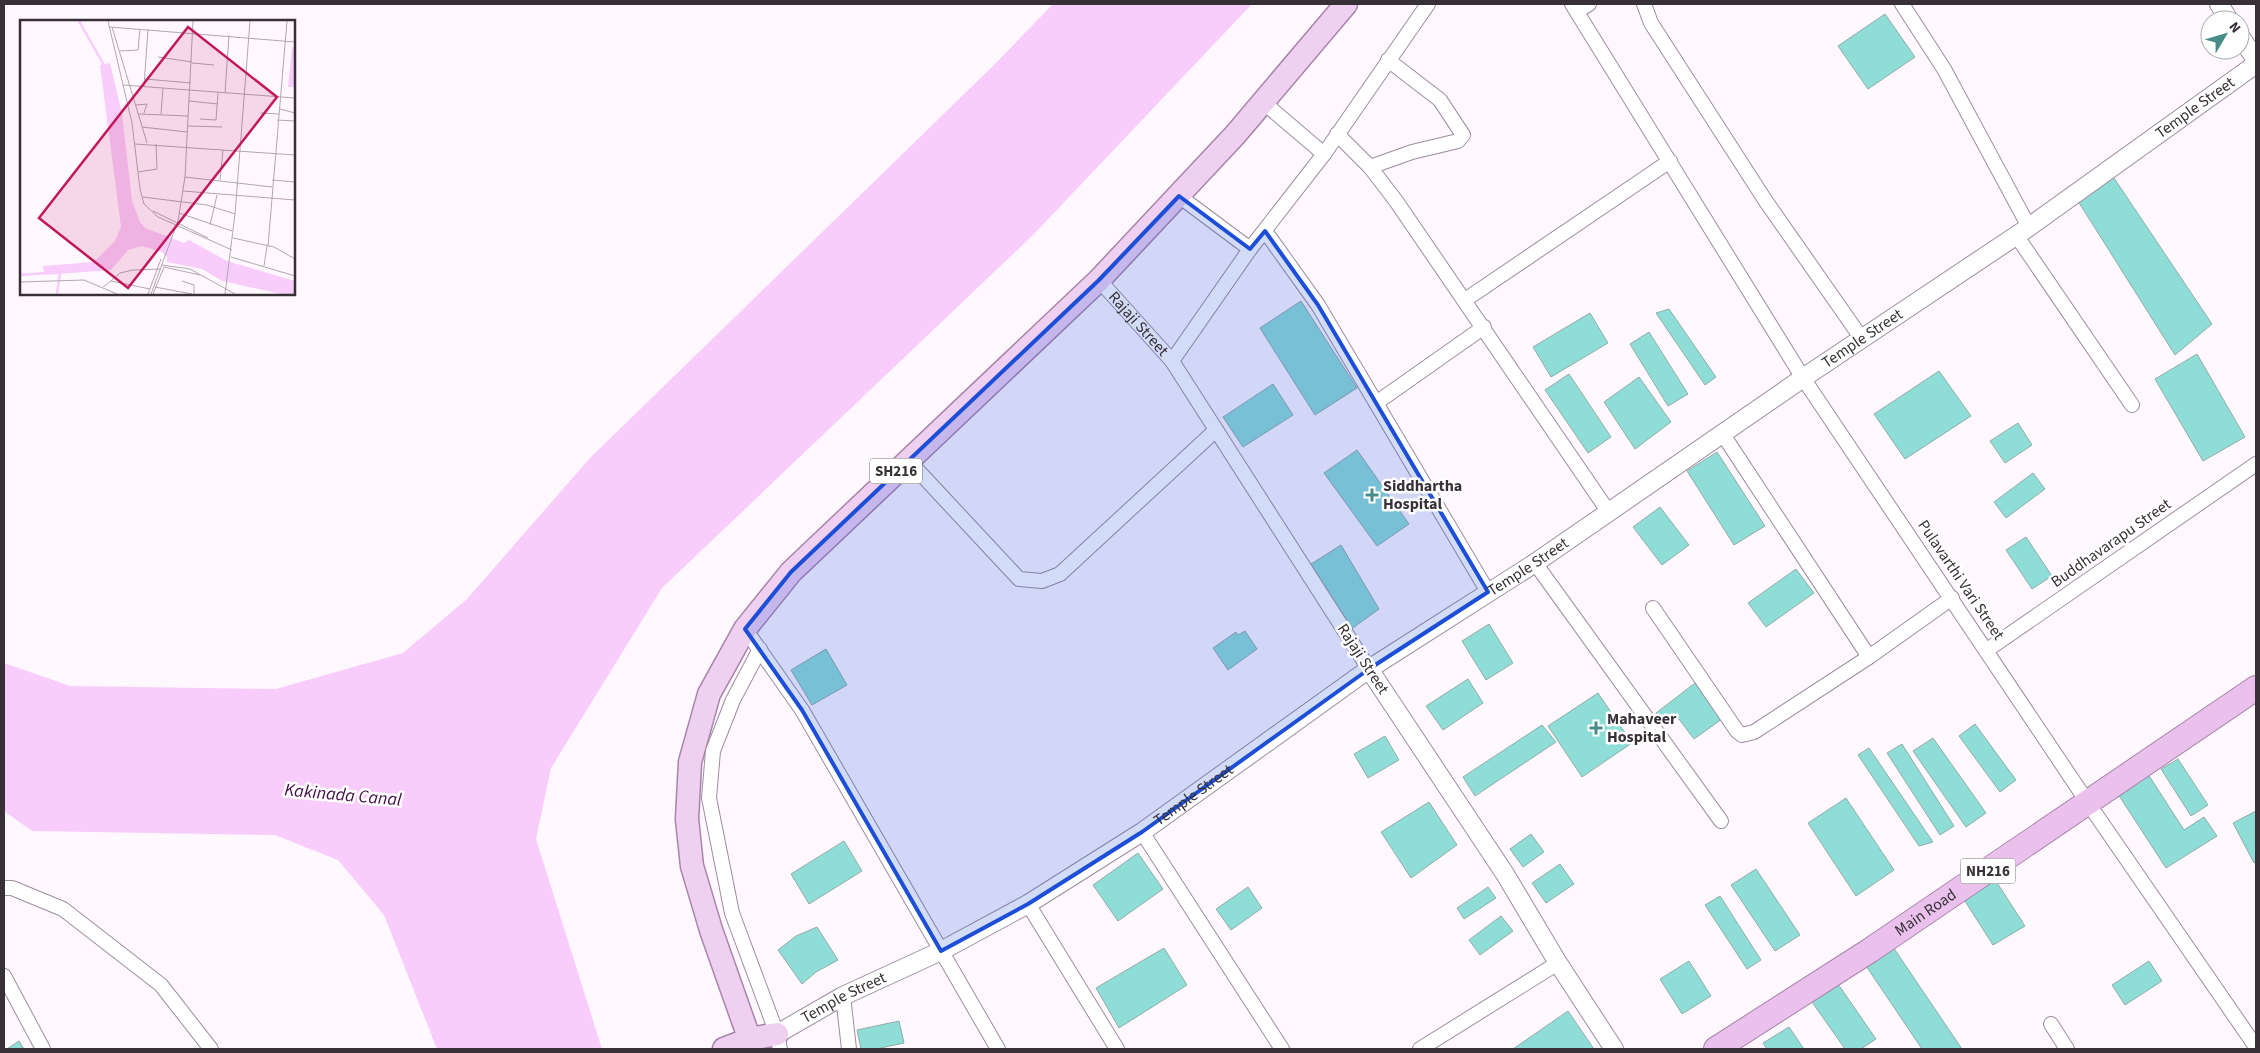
<svg xmlns="http://www.w3.org/2000/svg" width="2260" height="1053" font-family="'Source Sans 3',sans-serif">
	<style>
		.water { fill: #f8ccfb }
		.building { fill: #8eddd6; stroke: #93aba8 }
		.lines { fill: none; stroke-linecap: round; stroke-linejoin: round }
		.minor-casing { stroke: #9c8e9d; stroke-width: 16 }
		.tertiary-casing { stroke: #9c8e9d; stroke-width: 20 }
		.primary-casing { stroke: #a884aa; stroke-width: 25 }
		.trunk-casing { stroke: #a884aa; stroke-width: 26 }
		.minor { stroke: #fff; stroke-width: 14 }
		.tertiary { stroke: #fff; stroke-width: 18 }
		.primary { stroke: #efd0f1; stroke-width: 22 }
		.trunk { stroke: #eac0ec; stroke-width: 24 }
		.marked { fill: #1d4ed8; fill-opacity: 0.2; stroke: #1d4ed8; stroke-width: 4; stroke-linejoin: round }
		.poi-dot { fill: #468d88; stroke: #fff; stroke-width: 2 }
		.labels { text-anchor: middle; dominant-baseline: central; stroke-width: 5; stroke-linejoin: round; paint-order: stroke }
		.shield { fill: #fff; stroke: #736f73; stroke-width: 1 }
		.shield-label { font-size: 15px; font-weight: bold; fill: #373137 }
		.street-label { font-size: 16px; fill: #373137; stroke: #fff }
		.poi-label { font-size: 16px; font-weight: bold; fill: #373137; stroke: #fff; text-anchor: start }
		.water-label { font-size: 18px; font-style: italic; fill: #420e46; stroke: #fff }
		.inset-river { fill: none; stroke: #f8ccfb; stroke-width: 2.5 }
		.inset-road { fill: none; stroke: #afa8af; stroke-width: 1 }
		.view { fill: #c2185b; fill-opacity: 0.15; stroke: #c2185b; stroke-width: 2.5 }
		.inset-edge { fill: none; stroke: #373137; stroke-width: 2.5 }
	</style>
	<rect width="100%" height="100%" fill="#fff8ff"/>
	<path class="water" d="M1053 4H1252L1033 235 662 588 551 768 536 839 602 1049H437L384 915 338 860 275 835 32 831 4 811V663L70 686 276 689 403 653 467 599 590 458 993 66Z"/>
	<path class="building" d="M1885 14 1915 57 1868 89 1838 46Z
		M2112 175 2212 324 2175 355 2076 198Z
		M1301 301 1357 388 1315 415 1260 328Z
		M1669 309 1716 377 1705 385 1656 313Z
		M1590 313 1608 343 1551 377 1533 347Z
		M1649 332 1688 394 1668 406 1630 344Z
		M2197 354 2245 437 2203 461 2155 379Z
		M1939 371 1971 416 1905 459 1874 414Z
		M1569 374 1611 437 1588 453 1545 390Z
		M1639 377 1671 422 1635 449 1604 402Z
		M1273 384 1293 415 1243 447 1223 417Z
		M2018 423 2032 445 2005 463 1990 441Z
		M1357 450 1409 524 1377 546 1324 473Z
		M1717 452 1765 526 1734 545 1687 471Z
		M2033 473 2045 489 2006 518 1994 502Z
		M1660 507 1689 545 1662 565 1633 527Z
		M2026 537 2052 576 2032 589 2006 550Z
		M1341 545 1379 609 1350 630 1308 566Z
		M1796 569 1814 593 1766 627 1748 603Z
		M1489 624 1513 663 1486 680 1462 641Z
		M1245 631 1257 649 1228 670 1213 648 1236 632 1238 635Z
		M826 649 847 685 812 705 791 670Z
		M1468 679 1483 703 1443 730 1426 706Z
		M1695 683 1722 719 1694 739 1675 714 1663 723 1656 713Z
		M1598 693 1632 743 1582 777 1548 726Z
		M1975 724 2016 780 2000 792 1959 736Z
		M1542 725 1556 742 1475 796 1463 777Z
		M1385 736 1399 760 1368 778 1354 754Z
		M1933 738 1986 813 1966 827 1913 751Z
		M1902 744 1954 826 1940 835 1887 753Z
		M1869 748 1933 842 1919 846 1858 755Z
		M2178 759 2208 805 2191 816 2161 769Z
		M2146 771 2184 830 2204 817 2217 836 2166 868 2116 791Z
		M1846 798 1894 870 1856 896 1808 823Z
		M1429 802 1457 845 1411 878 1381 832Z
		M2256 811V862L2254 863 2233 823Z
		M1531 834 1544 852 1523 867 1510 849Z
		M844 841 862 871 809 904 791 874Z
		M1138 853 1163 889 1118 921 1093 885Z
		M1560 864 1574 884 1546 903 1532 883Z
		M1756 869 1800 935 1775 951 1731 885Z
		M1994 878 2025 926 1993 945 1963 898Z
		M1248 887 1262 908 1231 930 1216 909Z
		M1488 887 1496 898 1464 919 1457 908Z
		M1720 896 1761 960 1747 969 1705 905Z
		M1501 916 1513 931 1480 955 1469 940Z
		M817 927 838 960 816 972 802 984 778 950 796 936Z
		M1891 944 1962 1049H1922L1864 963Z
		M1164 948 1187 985 1119 1028 1096 988Z
		M1689 961 1711 996 1682 1014 1660 979Z
		M2149 961 2162 981 2125 1005 2112 985Z
		M1838 984 1876 1039 1861 1049H1845L1812 1002Z
		M1568 1011 1594 1049H1513Z
		M899 1021 904 1043 876 1049H861L857 1030Z
		M1789 1027 1804 1049H1767L1763 1043Z
		M19 1041 24 1049H7Z"/>
	<g class="lines">
		<defs>
			<g id="minor">
				<path d="M1572 4 1803 378 2088 803 2256 1047"/>
				<path d="M1644 4 1651 23 1765 200 1862 339"/>
				<path d="M1902 4 1944 69 2029 227"/>
				<path d="M1577 11 1589 4"/>
				<path d="M1263 102 1324 154"/>
				<path d="M1337 134 1370 167 1396 201 1608 511"/>
				<path d="M1370 167 1412 152 1458 141 1463 135 1440 100 1388 60"/>
				<path d="M1179 196 1250 249"/>
				<path d="M1265 231 1318 305 1488 592"/>
				<path d="M2016 235 2132 405"/>
				<path id="s1" d="M1099 280 1172 361 1369 669"/>
				<path d="M1465 300 1670 161"/>
				<path d="M1172 361 1250 249 1324 154 1428 4"/>
				<path d="M1376 403 1484 327"/>
				<path d="M1722 433 1869 657"/>
				<path d="M908 460 1019 579 1042 581 1060 574 1216 430"/>
				<path d="M1535 563 1721 821"/>
				<path d="M1653 608 1737 731 1742 735 1754 732 1869 657 1952 598"/>
				<path d="M745 629 802 710 998 1049"/>
				<path d="M760 649 733 700 713 751 709 798 732 913 777 1034 780 1049"/>
				<path d="M1987 650 2256 464"/>
				<path d="M1142 832 1282 1049"/>
				<path d="M4 888H12L63 909 161 985 211 1049"/>
				<path d="M1028 904 1117 1049"/>
				<path d="M4 976 43 1049"/>
				<path d="M843 996 849 1049"/>
				<path d="M2051 1024 2067 1049"/>
				<path d="M1420 1049 1558 963"/>
			</g>
			<g id="tertiary">
				<path d="M2219 4 2229 20"/>
				<path d="M2240 36 2256 60"/>
				<path d="M1369 669 1505 874 1558 963 1614 1049"/>
				<path id="s2" d="M777 1034 843 996 941 951 1028 904 1142 832 1369 669 1535 563 1803 378 2029 227 2256 64"/>
			</g>
			<path id="primary" d="M724 1049 750 1039 777 1034
				M753 1049 711 930 692 866 687 819 690 762 709 694 745 629 791 572 1099 280 1235 135 1346 4"/>
			<g id="trunk">
				<path id="s3" d="M1716 1049 1869 951 2256 688"/>
			</g>
		</defs>
		<use href="#minor" class="minor-casing"/>
		<use href="#tertiary" class="tertiary-casing"/>
		<use href="#primary" class="primary-casing"/>
		<use href="#trunk" class="trunk-casing"/>
		<use href="#minor" class="minor"/>
		<use href="#tertiary" class="tertiary"/>
		<use href="#primary" class="primary"/>
		<use href="#trunk" class="trunk"/>
	</g>
	<path class="marked" d="M1179 196 1250 249 1265 231 1318 305 1488 592 1369 669 1142 832 1028 904 941 951 802 710 745 629 791 572 1099 280Z"/>
	<g class="poi-dot">
		<path d="M1369.5 487.5h5v5h5v5h-5v5h-5v-5h-5v-5h5z"/>
		<path d="M1593.5 720.5h5v5h5v5h-5v5h-5v-5h-5v-5h5z"/>
	</g>
	<g class="labels">
		<g class="shield">
			<rect x="870" y="458.5" width="52" height="25" rx="4"/>
			<rect x="1960.5" y="858.5" width="55" height="25" rx="4"/>
		</g>
		<g class="shield-label">
			<text x="896" y="471">SH216</text>
			<text x="1988" y="871">NH216</text>
		</g>
		<g class="street-label">
			<text stroke="none"><textPath href="#s2" startOffset="1696">Temple Street</textPath></text>
			<text stroke="none"><textPath href="#s1" startOffset="59">Rajaji Street</textPath></text>
			<text stroke="none"><textPath href="#s2" startOffset="1291">Temple Street</textPath></text>
			<text transform="translate(2111 543) rotate(-35)">Buddhavarapu Street</text>
			<text stroke="none"><textPath href="#s2" startOffset="886">Temple Street</textPath></text>
			<text transform="translate(1961 580) rotate(56)">Pulavarthi Vari Street</text>
			<text transform="translate(1363 659) rotate(57)">Rajaji Street</text>
			<text stroke="none"><textPath href="#s2" startOffset="481">Temple Street</textPath></text>
			<text stroke="none"><textPath href="#s3" startOffset="250">Main Road</textPath></text>
			<text stroke="none"><textPath href="#s2" startOffset="76">Temple Street</textPath></text>
		</g>
		<g class="poi-label">
			<text x="1383" y="486">Siddhartha<tspan x="1383" dy="18">Hospital</tspan></text>
			<text x="1607" y="719">Mahaveer<tspan x="1607" dy="18">Hospital</tspan></text>
		</g>
		<g class="water-label">
			<text transform="translate(343 795) rotate(5)">Kakinada Canal</text>
		</g>
	</g>
	<g transform="translate(20 20)">
		<rect width="275" height="275" fill="#fff8ff"/>
		<path d="M272 27H275V72L274 67H268ZM90 43 102 94 112 181 120 202 125 208 164 223 169 220 207 241 275 261V274H261L202 261 182 249 147 242V237L142 232 122 226 108 230 91 250 24 255 23 246 74 242 95 221 101 207 80 45Z" fill="#f8ccfb"/>
		<path class="inset-river" d="M59 1 85 47M0 255 26 253M37 274 40 252"/>
		<path class="inset-road" d="M88 1 112 103 120 169 124 184 138 197 212 230M90 7 275 22M92 7 127 123M100 31 118 30 120 9M138 37 172 42M172 43 194 45M125 59 171 63M103 65 275 78M124 66 128 9M205 73 209 15M169 81 198 84M116 85 127 84 124 93M260 89 275 93M241 93 259 94M119 94 168 96M141 94 143 68M180 99 196 100 198 73M257 100 275 101M168 106 202 107M122 107 167 112M115 124 275 135M118 152 137 149 136 124M165 157 252 167M200 160 203 130M252 160 275 162M163 171 275 180M123 177 187 185 215 194M133 191 188 218M159 193 212 211M158 201 165 157 173 1M190 205 197 175M213 218 254 227 275 239M248 226 267 1M211 237 275 256M142 245 170 249 215 274M244 246 247 226M91 261 100 253 113 250 141 249M162 261 174 265V274M0 262 64 260 97 274M83 267 91 261 130 269M135 267 172 274M128 274 141 239M131 274 158 201M133 274 144 247 180 255M205 274 215 194 230 1"/>
		<path class="view" d="M168 7 257 77 108 268 19 198Z"/>
		<rect width="275" height="275" class="inset-edge"/>
	</g>
	<rect width="2260" height="1053" fill="none" stroke="#373137" stroke-width="10"/>
	<g transform="translate(2225 35) rotate(52)"><circle r="24" fill="#ffffff" stroke="#afadaf"/>
	<path d="M0-4L9 19L0 12L-9 19Z" fill="#468d88"/>
	<text y="-8" font-size="14" font-weight="bold" text-anchor="middle" fill="#373137">N</text>
	</g>
</svg>
